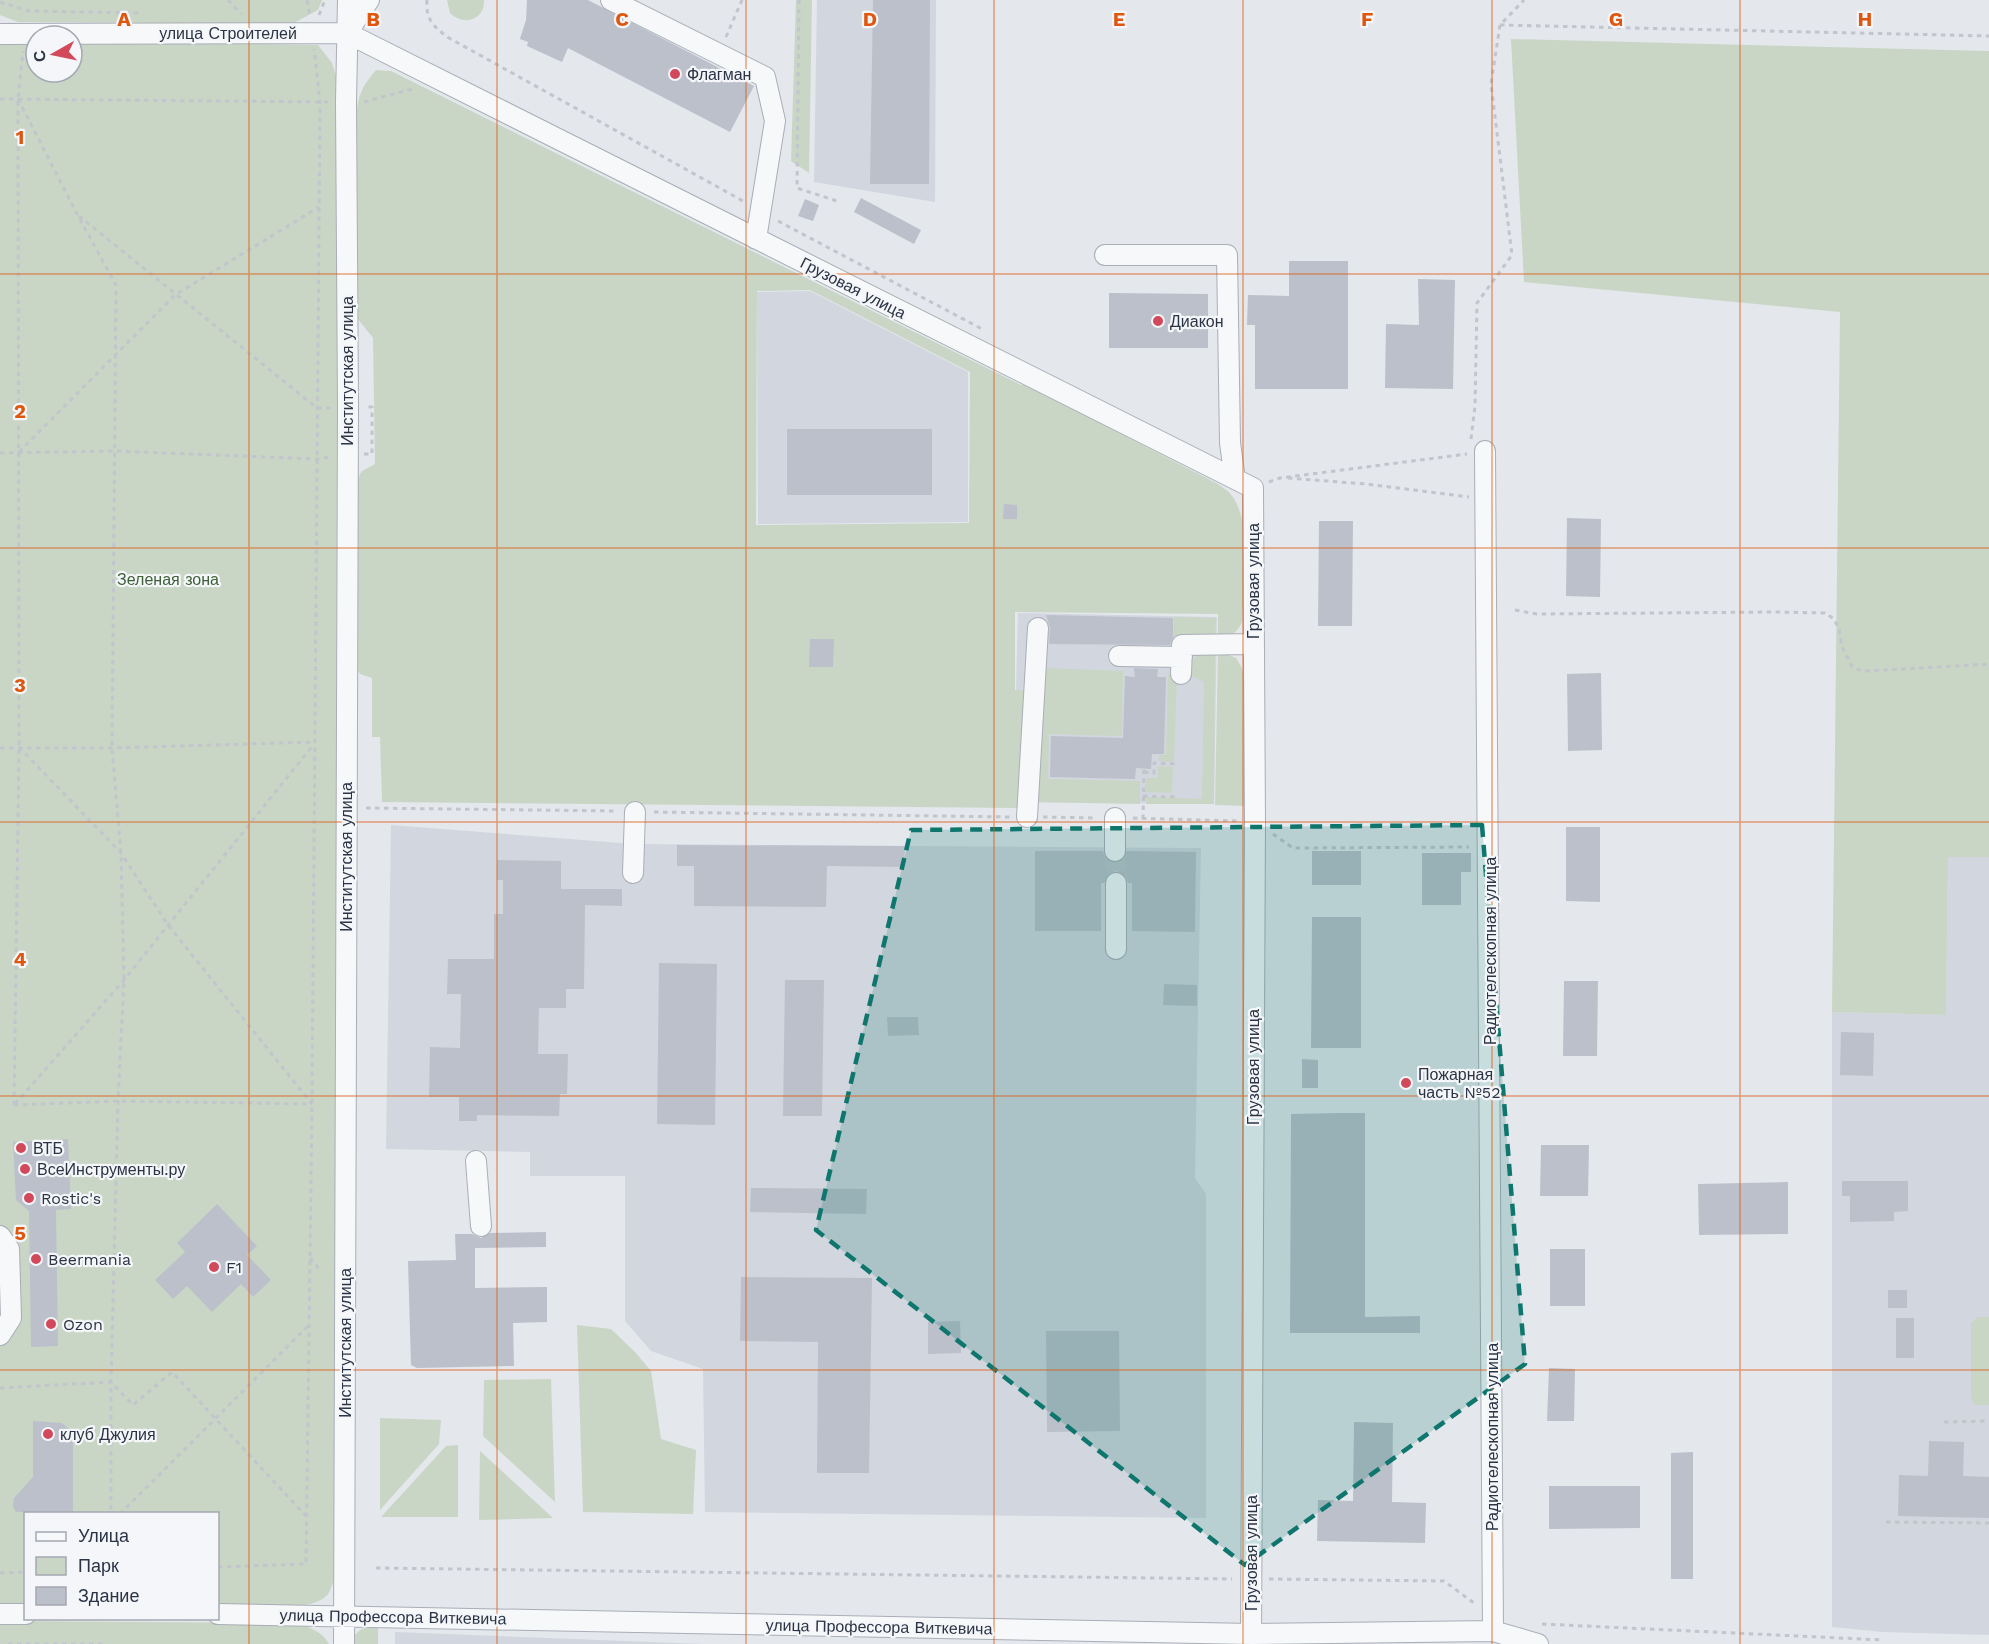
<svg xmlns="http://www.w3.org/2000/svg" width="1989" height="1644" font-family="'Work Sans',sans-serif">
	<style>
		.built { fill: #d2d6de }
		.green { fill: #c9d6c5; fill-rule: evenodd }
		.building { fill: #bbc0ca }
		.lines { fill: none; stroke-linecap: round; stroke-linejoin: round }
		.minor-tunnel { stroke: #bfc3cb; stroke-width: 20; stroke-dasharray: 20 10; stroke-linecap: butt }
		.minor-casing { stroke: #a9aeb7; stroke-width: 22 }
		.path { stroke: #c2c5cb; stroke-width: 3; stroke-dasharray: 4.5 4.5; stroke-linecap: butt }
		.minor { stroke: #f7f8fa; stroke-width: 20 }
		.marked { fill: #0f766e; fill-opacity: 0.2; stroke: #0f766e; stroke-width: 4.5; stroke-dasharray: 12 8; stroke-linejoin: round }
		.grid { fill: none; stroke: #df570f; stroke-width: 1.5; stroke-opacity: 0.55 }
		.poi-dot { fill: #d1495b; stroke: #f4f6f9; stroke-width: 2 }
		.labels { text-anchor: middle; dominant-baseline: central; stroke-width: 4.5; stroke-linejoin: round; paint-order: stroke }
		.street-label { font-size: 16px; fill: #2b3445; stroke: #f4f6f9 }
		.poi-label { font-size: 16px; fill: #2b3445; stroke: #f4f6f9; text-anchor: start }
		.park-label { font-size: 16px; fill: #3f6138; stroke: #f4f6f9 }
		.grid-label { font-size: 20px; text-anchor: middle; font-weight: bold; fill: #df570f; stroke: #f4f6f9; stroke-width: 4.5; stroke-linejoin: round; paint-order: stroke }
	</style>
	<rect width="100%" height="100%" fill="#e4e7ec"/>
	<path class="built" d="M817 0H936L935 202 814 182Z
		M810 291 968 372V522L758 524 757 292Z
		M1018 613 1217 617 1214 804 1013 802Z
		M391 825 634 844 1201 848 1195 1178 1206 1194V1518L705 1512 703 1369 651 1351 625 1321V1176H530V1152L386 1149Z
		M1948 856 1989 857V1635L1883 1632 1832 1627V1012L1946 1015Z
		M395 1632 703 1644H395Z"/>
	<path class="green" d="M0 0H322L318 10 292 24 18 22 0 15Z
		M447 0H484C485 21 463 26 450 13Z
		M796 0H812L809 173 791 161Z
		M1511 39 1989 51V857H1948L1946 1015 1832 1012 1840 312 1524 282Z
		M36 40V72H72V41L318 45 332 63 338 82 334 1581C331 1586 330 1594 325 1597 307 1613 243 1607 218 1607V1514H26L25 1606H5L0 1604V43Z
		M376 70 391 71 1021 385 1024 384 1218 484C1223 488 1229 491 1232 496 1253 523 1243 588 1242 622 1237 634 1229 636 1218 640V614L1015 612V690L1028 691 1019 806 1016 808 382 802 380 737H372V678L360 674 352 660 355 483 362 471 375 464 373 338 354 314 356 117C358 96 362 86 376 70ZM810 290 970 372 969 523 756 525 757 291Z
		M1174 617 1216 618 1215 640H1173Z
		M1218 651 1236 658 1242 668 1245 685 1246 806 1215 805Z
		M1215 652 1214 804H1146V797L1202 799 1204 682 1190 675C1190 655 1198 654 1215 652Z
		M1042 668 1123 671 1122 736 1049 734 1048 779 1140 781V804L1034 802Z
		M1168 674 1177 675 1174 762 1159 761V755H1166Z
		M1158 766 1173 767 1172 793 1145 792 1146 778H1158Z
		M1978 1317H1989V1405H1974L1971 1397V1323Z
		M577 1325 611 1329 635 1352 651 1371 661 1439 696 1450 693 1514 583 1512Z
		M551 1379 555 1502 483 1436 484 1380Z
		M380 1418 441 1420 439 1444 380 1510Z
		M458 1445V1517H381L446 1446Z
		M480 1451 553 1518 479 1520Z
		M8 1621 295 1623C309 1627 322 1631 329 1644H0V1624Z
		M378 1624V1644H351V1639C359 1630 366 1625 378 1624Z"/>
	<path class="building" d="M527 0H588L754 86 730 132 568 48 562 62 527 46 528 42 520 39 526 20Z
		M873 0H930L929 184H870Z
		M861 198 921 230 914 244 854 212Z
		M805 199 819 205 813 221 798 216Z
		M1289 261H1348V389H1255V325H1247L1248 295 1289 296Z
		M1418 279 1455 280 1453 389 1385 388 1386 324 1419 325Z
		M1109 293 1208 294V348H1109Z
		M787 429H932V495H787Z
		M1004 504 1017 505V519H1003Z
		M1567 518 1601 519 1600 597 1566 596Z
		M1319 521H1353L1352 626H1318Z
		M1046 615 1173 618V638L1170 645 1049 644 1050 628Z
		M810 639H834L833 667H809Z
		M1134 668 1158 669 1157 677H1166L1164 754H1152L1151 769 1136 768 1135 779 1050 777 1051 736 1123 738 1125 676 1135 677Z
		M1601 673 1602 750 1568 751 1567 674Z
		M1566 827H1600V902L1566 901Z
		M677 845 905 846 904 867 827 866 826 907 694 906V866H677Z
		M1035 851H1103L1105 857 1114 863 1121 861 1127 851 1196 852 1195 932 1132 931V883H1128L1126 877 1117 871 1110 873 1104 883H1101V931H1035Z
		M1312 851H1361V885H1312Z
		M1422 853H1471V872H1461V905H1422Z
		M497 860 561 861V889H622V906L585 905 584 989H566V1008H539L538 1054H568L567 1094H560L559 1116 477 1115V1121H459V1097H429L430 1047 460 1048 461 994H447L448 959H494V914H503V880H497Z
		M1312 917H1361V1048H1311Z
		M659 963 717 964 715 1125 657 1124Z
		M785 980H824L822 1116H783Z
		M1564 981H1598L1597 1056H1563Z
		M1164 984 1197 985V1006L1163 1005Z
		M887 1017H918L919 1035 888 1036Z
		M1841 1032 1874 1033 1873 1076 1840 1075Z
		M1302 1059 1318 1060V1088H1302Z
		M1338 1113H1365V1317L1420 1316V1333H1290L1291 1114Z
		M68 1139 71 1209 56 1210 58 1346 31 1347 29 1211 16 1200 13 1142Z
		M1541 1145H1589L1588 1196H1540Z
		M1842 1181H1908V1211L1894 1212V1221L1850 1222V1196H1842Z
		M1788 1182V1234L1699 1235 1698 1184Z
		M751 1188 867 1189 866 1214 750 1212Z
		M217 1204 257 1246 247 1255 271 1280 253 1297 241 1284 212 1312 187 1286 173 1299 155 1280 185 1252 177 1243Z
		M546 1232V1247L475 1248V1288L547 1287V1322L513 1323 514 1366 417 1368 411 1365 408 1261 456 1260 455 1234H472L481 1238 490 1233Z
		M1550 1249H1585V1306H1550Z
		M741 1277 872 1278 869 1473H817L818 1342 740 1341Z
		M1888 1290H1907V1308H1888Z
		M1896 1318H1914V1358H1896Z
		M960 1321 961 1353 928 1354V1322Z
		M1046 1331H1119L1120 1431 1047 1432Z
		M1549 1368 1575 1369 1574 1421H1547Z
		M33 1421 62 1423 71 1431 73 1437V1512H16L13 1507 14 1498 33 1477Z
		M1354 1422 1393 1423 1392 1502 1426 1503 1425 1543 1317 1541 1318 1500 1353 1501Z
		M1929 1441 1964 1442 1963 1476 1989 1477V1518L1898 1516 1899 1475 1928 1476Z
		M1693 1452V1579H1671V1453Z
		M1549 1486H1640V1528L1549 1529Z"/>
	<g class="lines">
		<path class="minor-tunnel" d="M1115 851 1116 883"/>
		<defs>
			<path id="minor" d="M611 0 765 77 775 121 756 239
				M347 33 369 0
				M0 34 347 33 1253 488 1255 821 1251 1644
				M1105 255H1227L1230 443 1235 479
				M1485 451 1493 1631
				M1119 656 1182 657
				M1181 674 1182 645 1253 644
				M1027 817 1038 628
				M1115 818V851
				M633 873 635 812
				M1116 883V949
				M476 1161 481 1226
				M0 1236 9 1249 11 1318 0 1335
				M0 1614H26
				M218 1614 1252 1634 1493 1631 1538 1644
				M344 1644 348 407 346 102 348 0"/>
		</defs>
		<use href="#minor" class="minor-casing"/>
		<path class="path" d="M228 0 241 14
			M307 0 310 16
			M427 0C425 20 435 28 449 38L743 201
			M799 0 797 188 840 202
			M0 2 29 11 141 13
			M319 15 325 0
			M1500 25 1989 36
			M726 37 742 0
			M0 99 328 102
			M18 99 77 214 116 285 112 748 121 853 124 980 118 1101 111 1382V1514
			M364 102 416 88
			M79 216 317 408H331
			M778 221 984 330
			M1471 439 1475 406 1477 303 1512 255 1491 84 1500 25 1524 0
			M19 452 175 295 319 207
			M0 453 114 451 317 459 331 457
			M364 454H372V407H365
			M1288 478 1366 484 1469 497
			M1269 482 1280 478 1467 454
			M1515 610 1537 614 1775 612 1825 613 1834 619 1839 629 1842 647 1853 668 1864 671 1989 664
			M19 747 121 853 168 925 312 1104
			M0 748H112L315 742
			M1144 772 1154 773V763L1178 764
			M1143 796 1176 797
			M366 808 617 811
			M654 812 1010 817
			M1043 817 1097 818
			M1133 818 1238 821
			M1143 819 1144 768
			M1273 834 1293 848 1469 847
			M15 1104 124 980 314 744
			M14 1105 19 747 18 99 23 51
			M14 1105 118 1101 312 1104
			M310 1258 320 1270
			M0 1388 111 1382 133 1405 172 1372 306 1516
			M1944 1422 1989 1421
			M120 1514 309 1325
			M1886 1522 1989 1523
			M218 1567 306 1564 312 1104 320 102 314 49
			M376 1568 1232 1579
			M0 1573 26 1572
			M1269 1579 1444 1581 1474 1603
			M1542 1624 1883 1640
			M8 1644H106"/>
		<use href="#minor" class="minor"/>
	</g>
	<path class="marked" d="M1482 825 1525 1364 1245 1565 816 1230 911 830Z"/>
	<path class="grid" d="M249 0V1644M497 0V1644M746 0V1644M994 0V1644M1243 0V1644M1492 0V1644M1740 0V1644M0 274H1989M0 548H1989M0 822H1989M0 1096H1989M0 1370H1989"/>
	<g class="poi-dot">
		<circle cx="675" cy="74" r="6"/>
		<circle cx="1158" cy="321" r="6"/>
		<circle cx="1406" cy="1083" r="6"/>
		<circle cx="21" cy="1148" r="6"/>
		<circle cx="25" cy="1169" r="6"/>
		<circle cx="29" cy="1198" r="6"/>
		<circle cx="36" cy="1259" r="6"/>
		<circle cx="214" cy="1267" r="6"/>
		<circle cx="51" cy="1324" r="6"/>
		<circle cx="48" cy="1434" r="6"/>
	</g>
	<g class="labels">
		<g class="street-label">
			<text x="228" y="33">улица Строителей</text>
			<text transform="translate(853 288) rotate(27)">Грузовая улица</text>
			<text transform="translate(347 371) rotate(-90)">Институтская улица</text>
			<text transform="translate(1253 581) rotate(-90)">Грузовая улица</text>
			<text transform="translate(346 857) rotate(-90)">Институтская улица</text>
			<text transform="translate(1490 951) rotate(-90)">Радиотелескопная улица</text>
			<text transform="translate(1253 1067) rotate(-90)">Грузовая улица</text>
			<text transform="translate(345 1343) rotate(-90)">Институтская улица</text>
			<text transform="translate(1492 1437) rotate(-90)">Радиотелескопная улица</text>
			<text transform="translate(1251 1553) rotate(-90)">Грузовая улица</text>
			<text transform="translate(393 1617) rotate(1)">улица Профессора Виткевича</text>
			<text transform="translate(879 1627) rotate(1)">улица Профессора Виткевича</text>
		</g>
		<g class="poi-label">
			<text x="687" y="74">Флагман</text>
			<text x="1170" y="321">Диакон</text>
			<text x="1418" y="1074">Пожарная<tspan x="1418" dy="18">часть №52</tspan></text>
			<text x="33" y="1148">ВТБ</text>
			<text x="37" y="1169">ВсеИнструменты.ру</text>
			<text x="41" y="1198">Rostic's</text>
			<text x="48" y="1259">Beermania</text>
			<text x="226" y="1267">F1</text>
			<text x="63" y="1324">Ozon</text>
			<text x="60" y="1434">клуб Джулия</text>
		</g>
		<g class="park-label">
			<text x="168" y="579">Зеленая зона</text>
		</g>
	</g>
	<g class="grid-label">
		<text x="124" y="26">A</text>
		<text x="373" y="26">B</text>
		<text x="622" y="26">C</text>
		<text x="870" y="26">D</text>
		<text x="1119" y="26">E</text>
		<text x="1367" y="26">F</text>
		<text x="1616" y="26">G</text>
		<text x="1865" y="26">H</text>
		<text x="20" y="144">1</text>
		<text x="20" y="418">2</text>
		<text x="20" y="692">3</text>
		<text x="20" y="966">4</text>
		<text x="20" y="1240">5</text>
	</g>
	<rect x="24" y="1512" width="195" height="108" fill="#f4f6f9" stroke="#a4a8b1" stroke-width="1.5"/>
	<rect x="36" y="1532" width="30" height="9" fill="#f7f8fa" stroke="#a4a8b1" stroke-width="1.5"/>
	<text x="78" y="1542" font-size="18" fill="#2b3445">Улица</text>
	<rect x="36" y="1557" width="30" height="18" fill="#c9d6c5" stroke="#a4a8b1" stroke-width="1.5"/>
	<text x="78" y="1572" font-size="18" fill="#2b3445">Парк</text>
	<rect x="36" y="1587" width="30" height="18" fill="#bbc0ca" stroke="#a4a8b1" stroke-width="1.5"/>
	<text x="78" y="1602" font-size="18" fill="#2b3445">Здание</text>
	<g transform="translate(54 54) rotate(261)"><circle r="28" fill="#f4f6f9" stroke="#a4a8b1" stroke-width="1.5"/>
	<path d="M0-4.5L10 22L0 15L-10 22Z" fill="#d1495b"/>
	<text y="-9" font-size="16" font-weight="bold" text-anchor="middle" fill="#2b3445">С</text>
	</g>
</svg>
